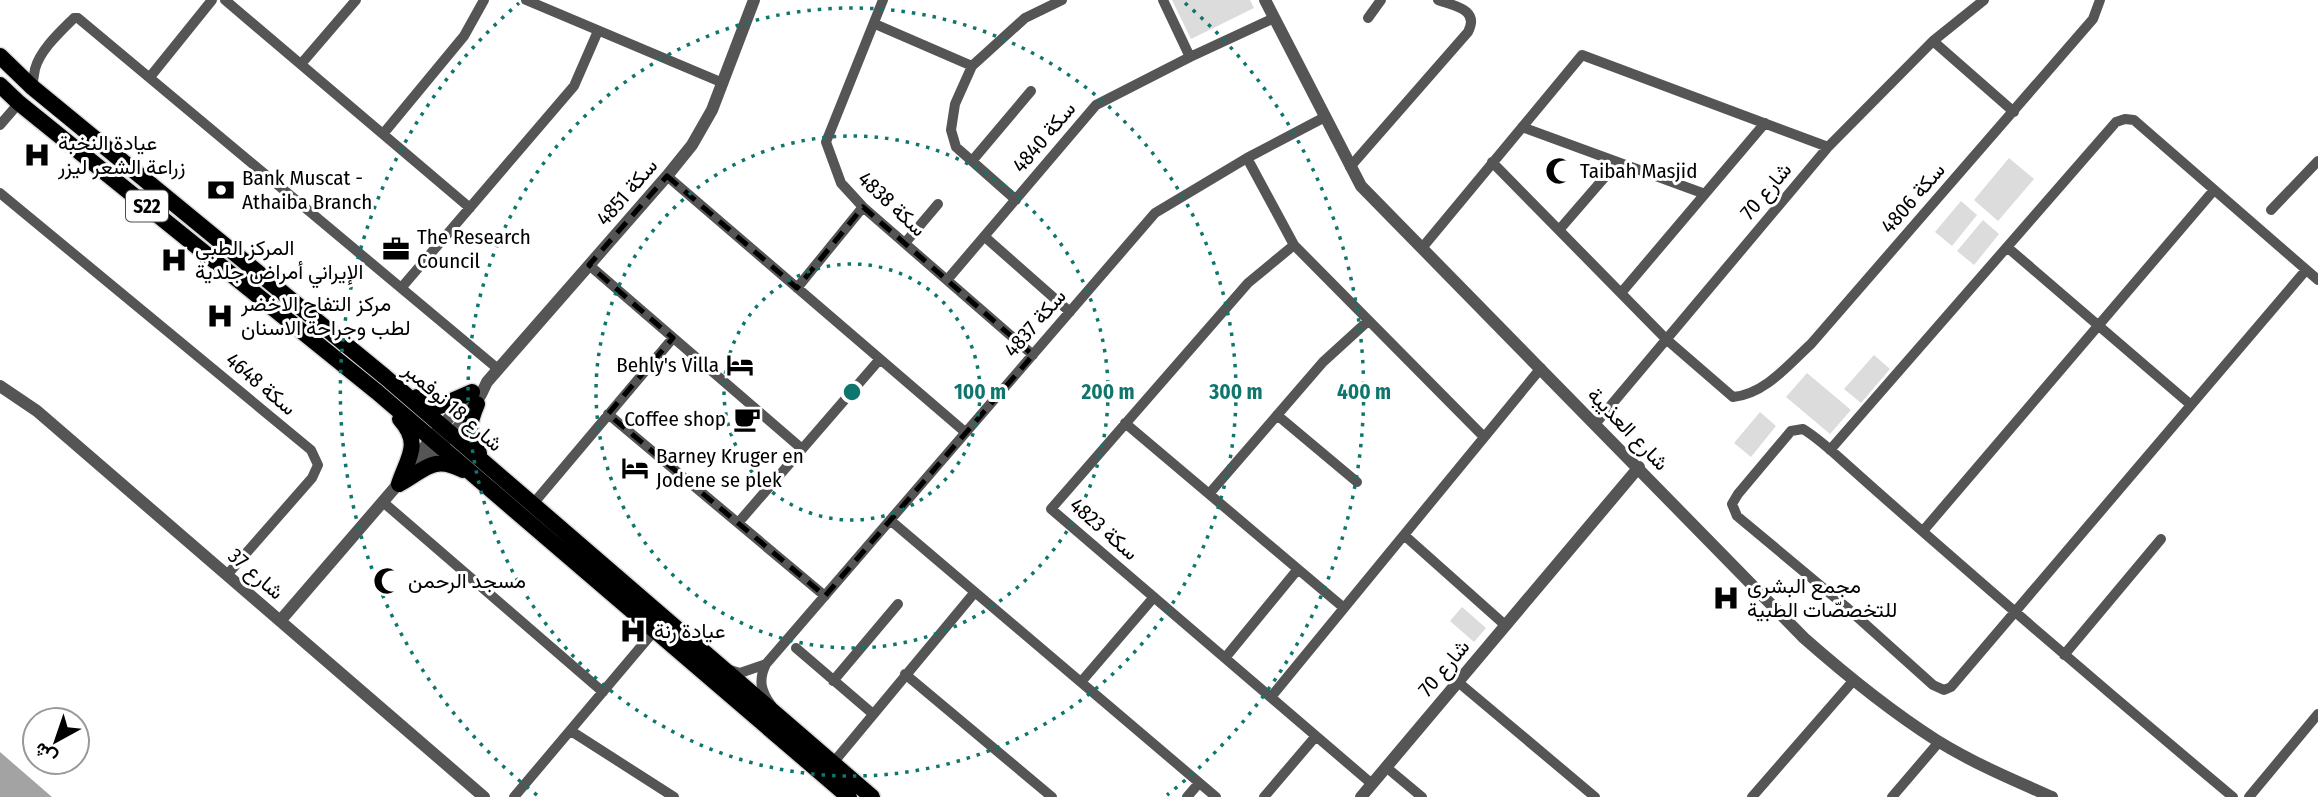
<svg xmlns="http://www.w3.org/2000/svg" width="2318" height="797" font-family="'Fira Sans Condensed',Vazirmatn,sans-serif">
	<style>
		.green { fill: #dcdcdc }
		.water { fill: #a3a3a3 }
		.lines { fill: none; stroke-linecap: round; stroke-linejoin: round }
		.primary-casing { stroke: #dbdbdb; stroke-width: 19 }
		.minor { stroke: #555; stroke-width: 10 }
		.tertiary { stroke: #555; stroke-width: 12 }
		.primary { stroke: #000; stroke-width: 16 }
		.marked { fill: none; stroke: #000; stroke-width: 5; stroke-dasharray: 14 9; stroke-linejoin: round }
		.ring { fill: none; stroke: #0f766e; stroke-width: 3.5; stroke-dasharray: 3.5 7 }
		.labels { text-anchor: middle; dominant-baseline: central; stroke-width: 6; stroke-linejoin: round; paint-order: stroke }
		.shield { fill: #fff; stroke: #4c4c4c; stroke-width: 2 }
		.shield-label { font-size: 19px; font-weight: bold; fill: #000 }
		.street-label { font-size: 21px; fill: #000; stroke: #fff }
		.poi-label { font-size: 21px; fill: #000; stroke: #fff; text-anchor: start }
		.centre { fill: #0f766e; stroke: #fff; stroke-width: 3.5 }
		.ring-label { font-size: 21px; text-anchor: middle; font-weight: bold; fill: #0f766e; stroke: #fff; stroke-width: 6; stroke-linejoin: round; paint-order: stroke }
	</style>
	<rect width="100%" height="100%" fill="#fff"/>
	<path class="green" d="M1172 0H1250L1254 8 1191 39Z
		M2009 158 2034 179 1998 221 1974 200Z
		M1961 201 1977 215 1952 246 1935 232Z
		M1983 220 1999 234 1974 265 1957 251Z
		M1874 355 1890 369 1861 403 1844 389Z
		M1807 373 1851 410 1830 434 1786 397Z
		M1760 412 1776 426 1751 457 1734 443Z
		M1462 607 1486 628 1474 642 1450 621Z"/>
	<path class="water" d="M0 752 52 797H0Z"/>
	<g class="lines">
		<defs>
			<path id="primary" d="M0 56 32 87 384 376 872 797
				M0 85 19 103 377 392 849 797
				M417 397 440 406 472 392
				M477 404C469 423 466 435 479 453
				M399 484C408 457 422 444 400 419
				M399 484C424 471 432 454 463 470"/>
		</defs>
		<use href="#primary" class="primary-casing"/>
		<path class="minor" d="M225 0 470 208
			M526 0 723 83
			M883 0 826 142 841 183 863 207 1033 355
			M1163 0 1190 57
			M1368 18 1381 0
			M875 24 972 66
			M1933 41 2014 112
			M301 64 356 0
			M150 77 212 0
			M32 87C33 81 34 75 35 69 40 50 60 32 74 18H78L498 369
			M0 125 19 103
			M1522 127 1705 194
			M383 134 464 36 484 0
			M1247 158 1294 245 1484 437
			M972 161 1031 91
			M1492 162 1666 339 1733 397C1765 394 1788 365 1811 344L2093 19 2100 0
			M1350 167 1468 32C1480 9 1454 6 1438 0
			M667 176 965 432
			M0 193 311 450 318 465 312 478 227 575
			M1016 200 956 147 951 130 955 104 972 66 1025 18 1062 0
			M2271 210 2318 161
			M1559 230 1617 163
			M985 237 1070 312
			M905 243 938 204
			M1294 245 1248 283 1051 509 1372 784
			M2007 247 2191 405
			M1422 248 1582 55 1828 147
			M589 265 801 448
			M947 280 1096 105 1190 57 1274 18
			M402 287 574 86 598 31
			M797 288 863 207
			M1621 293 1765 123
			M608 414 825 596
			M1277 415 1357 482
			M1125 423 1344 608
			M1596 423 1828 147 1933 41 1984 0
			M1830 450 2116 122 2125 119 2134 120 2318 280
			M1209 494 1323 362 1368 321
			M383 502 603 692
			M533 504 673 338
			M890 520 1216 797
			M738 523 880 359
			M1923 531 2214 190
			M1404 535 1505 625
			M796 648 873 714
			M2064 655 2161 539
			M1225 658 1298 569
			M766 664C758 680 761 691 771 705
			M730 670 740 673 766 664 1155 213 1247 158 1325 117
			M905 674 1052 797
			M833 681 898 604
			M1081 682 1154 597
			M1458 682 1595 797
			M1271 697 1541 368
			M571 731 674 797
			M833 763 975 592
			M1386 767 1422 797
			M514 797 655 630
			M1187 797 1199 783
			M1264 797 1316 736
			M1752 797 1853 681
			M1892 797 1939 742
			M2233 797C2136 716 2040 634 1945 551 1914 524 1883 497 1853 470 1837 456 1821 440 1803 429L1791 431 1738 494 1732 504 1737 516 1845 606 1933 685 1944 690 1951 687C2070 548 2188 409 2306 270
			M2249 797 2318 714"/>
		<path class="tertiary" d="M1265 0 1361 186 1804 638C1846 675 1889 710 1936 740 1973 763 2013 780 2052 797
			M0 386 37 411 484 797
			M416 467C445 443 472 417 487 382L667 176 692 145 712 110 754 0
			M280 621 405 476 431 438 469 396
			M1361 797 1639 467"/>
		<use href="#primary" class="primary"/>
	</g>
	<path class="marked" d="M667 176 797 288 863 207 1033 355 825 596 608 414 673 338 589 265Z"/>
	<g class="ring">
		<circle cx="852" cy="392" r="128"/>
		<circle cx="852" cy="392" r="256"/>
		<circle cx="852" cy="392" r="384"/>
		<path d="M537 795A512 512 0 0 1 519 3M1185 3A512 512 0 0 1 1167 795"/>
	</g>
	<defs>
		<symbol id="hospital-bare" viewBox="-9 -9 18 18"><path d="M-5-5h3v3.5h4V-5h3V5h-3V1.5h-4V5h-3Z" fill="#000" stroke="#fff" stroke-width="2.5" paint-order="stroke"/></symbol>
		<symbol id="mosque-bare" viewBox="-9 -9 18 18"><path d="M3.5-4.9A6 6 0 1 0 3.5 4.9A5 5 0 1 1 3.5-4.9Z" fill="#000" stroke="#fff" stroke-width="2.5" paint-order="stroke"/></symbol>
		<symbol id="bank-bare" viewBox="-9 -9 18 18"><path d="M-6-4H6V4H-6ZM0-2.3a2.3 2.3 0 1 0 0 4.6a2.3 2.3 0 1 0 0-4.6Z" fill="#000" stroke="#fff" stroke-width="2.5" paint-order="stroke"/></symbol>
		<symbol id="office-bare" viewBox="-9 -9 18 18"><path d="M-6-3h4V-5.5h4V-3h4V5H-6ZM-1-4.5V-3h2v-1.5ZM-6 0V1H6V0Z" fill="#000" stroke="#fff" stroke-width="2.5" paint-order="stroke"/></symbol>
		<symbol id="hotel-bare" viewBox="-9 -9 18 18"><path d="M-6-4.5h1.5V1H6V5H4.5V3h-9V5H-6ZM-4 0a1.8 1.8 0 1 1 3.6 0ZM.5 0V-2.5h3Q6-2.5 6 0Z" fill="#000" stroke="#fff" stroke-width="2.5" paint-order="stroke"/></symbol>
		<symbol id="cafe-bare" viewBox="-9 -9 18 18"><path d="M-5.5-4.5H6V0H3Q3 3.5 0 3.5H-2.5Q-5.5 3.5-5.5 0ZM3-3.2v2h1.7v-2ZM-6 4.5H4V6H-6Z" fill="#000" stroke="#fff" stroke-width="2.5" paint-order="stroke"/></symbol>
	</defs>
	<g fill-rule="evenodd">
		<use href="#hospital-bare" x="18" y="136" width="38" height="38"/>
		<use href="#mosque-bare" x="1540" y="152" width="38" height="38"/>
		<use href="#bank-bare" x="202" y="171" width="38" height="38"/>
		<use href="#office-bare" x="377" y="230" width="38" height="38"/>
		<use href="#hospital-bare" x="155" y="241" width="38" height="38"/>
		<use href="#hospital-bare" x="201" y="297" width="38" height="38"/>
		<use href="#hotel-bare" x="721" y="346" width="38" height="38"/>
		<use href="#cafe-bare" x="728" y="400" width="38" height="38"/>
		<use href="#hotel-bare" x="616" y="449" width="38" height="38"/>
		<use href="#mosque-bare" x="368" y="562" width="38" height="38"/>
		<use href="#hospital-bare" x="1707" y="579" width="38" height="38"/>
		<use href="#hospital-bare" x="614" y="612" width="38" height="38"/>
	</g>
	<g class="labels">
		<rect class="shield" x="126" y="190.5" width="42" height="31" rx="5"/>
		<g class="shield-label">
			<text x="147" y="206">S22</text>
		</g>
		<g class="street-label">
			<text transform="translate(1044 137) rotate(-50)">سكة 4840</text>
			<text transform="translate(1766 191) rotate(-50)">شارع 70</text>
			<text transform="translate(627 192) rotate(-49)">سكة 4851</text>
			<text transform="translate(1913 198) rotate(-49)">سكة 4806</text>
			<text transform="translate(892 204) rotate(43)">سكة 4838</text>
			<text transform="translate(1035 323) rotate(-49)">سكة 4837</text>
			<text transform="translate(261 384) rotate(40)">سكة 4648</text>
			<text transform="translate(453 407) rotate(41)">شارع 18 نوفمبر</text>
			<text transform="translate(1628 429) rotate(46)">شارع العذيبة</text>
			<text transform="translate(1104 529) rotate(41)">سكة 4823</text>
			<text transform="translate(256 574) rotate(41)">شارع 37</text>
			<text transform="translate(1444 668) rotate(-50)">شارع 70</text>
		</g>
		<g class="poi-label">
			<text x="58" y="143">عيادة النخبة<tspan x="58" dy="24">زراعة الشعر ليزر</tspan></text>
			<text x="1580" y="171">Taibah Masjid</text>
			<text x="242" y="178">Bank Muscat -<tspan x="242" dy="24">Athaiba Branch</tspan></text>
			<text x="417" y="237">The Research<tspan x="417" dy="24">Council</tspan></text>
			<text x="195" y="248">المركز الطبي<tspan x="195" dy="24">الإيراني أمراض جلدية</tspan></text>
			<text x="241" y="304">مركز التفاح الاخضر<tspan x="241" dy="24">لطب وجراحة الاسنان</tspan></text>
			<text x="719" y="365" text-anchor="end">Behly's Villa</text>
			<text x="726" y="419" text-anchor="end">Coffee shop</text>
			<text x="656" y="456">Barney Kruger en<tspan x="656" dy="24">Jodene se plek</tspan></text>
			<text x="408" y="581">مسجد الرحمن</text>
			<text x="1747" y="586">مجمع البشرى<tspan x="1747" dy="24">للتخصصّات الطبية</tspan></text>
			<text x="654" y="631">عيادة رنة</text>
		</g>
	</g>
	<circle cx="852" cy="392" r="10" class="centre"/>
	<g class="ring-label">
		<text x="980" y="399">100 m</text>
		<text x="1108" y="399">200 m</text>
		<text x="1236" y="399">300 m</text>
		<text x="1364" y="399">400 m</text>
	</g>
	<g transform="translate(56 741) rotate(220)"><circle r="33" fill="#ffffff" stroke="#999999" stroke-width="2"/>
	<path d="M0-5L12 26L0 18L-12 26Z" fill="#000000"/>
	<text y="-10" font-size="19" font-weight="bold" text-anchor="middle" fill="#000000">ش</text>
	</g>
</svg>
